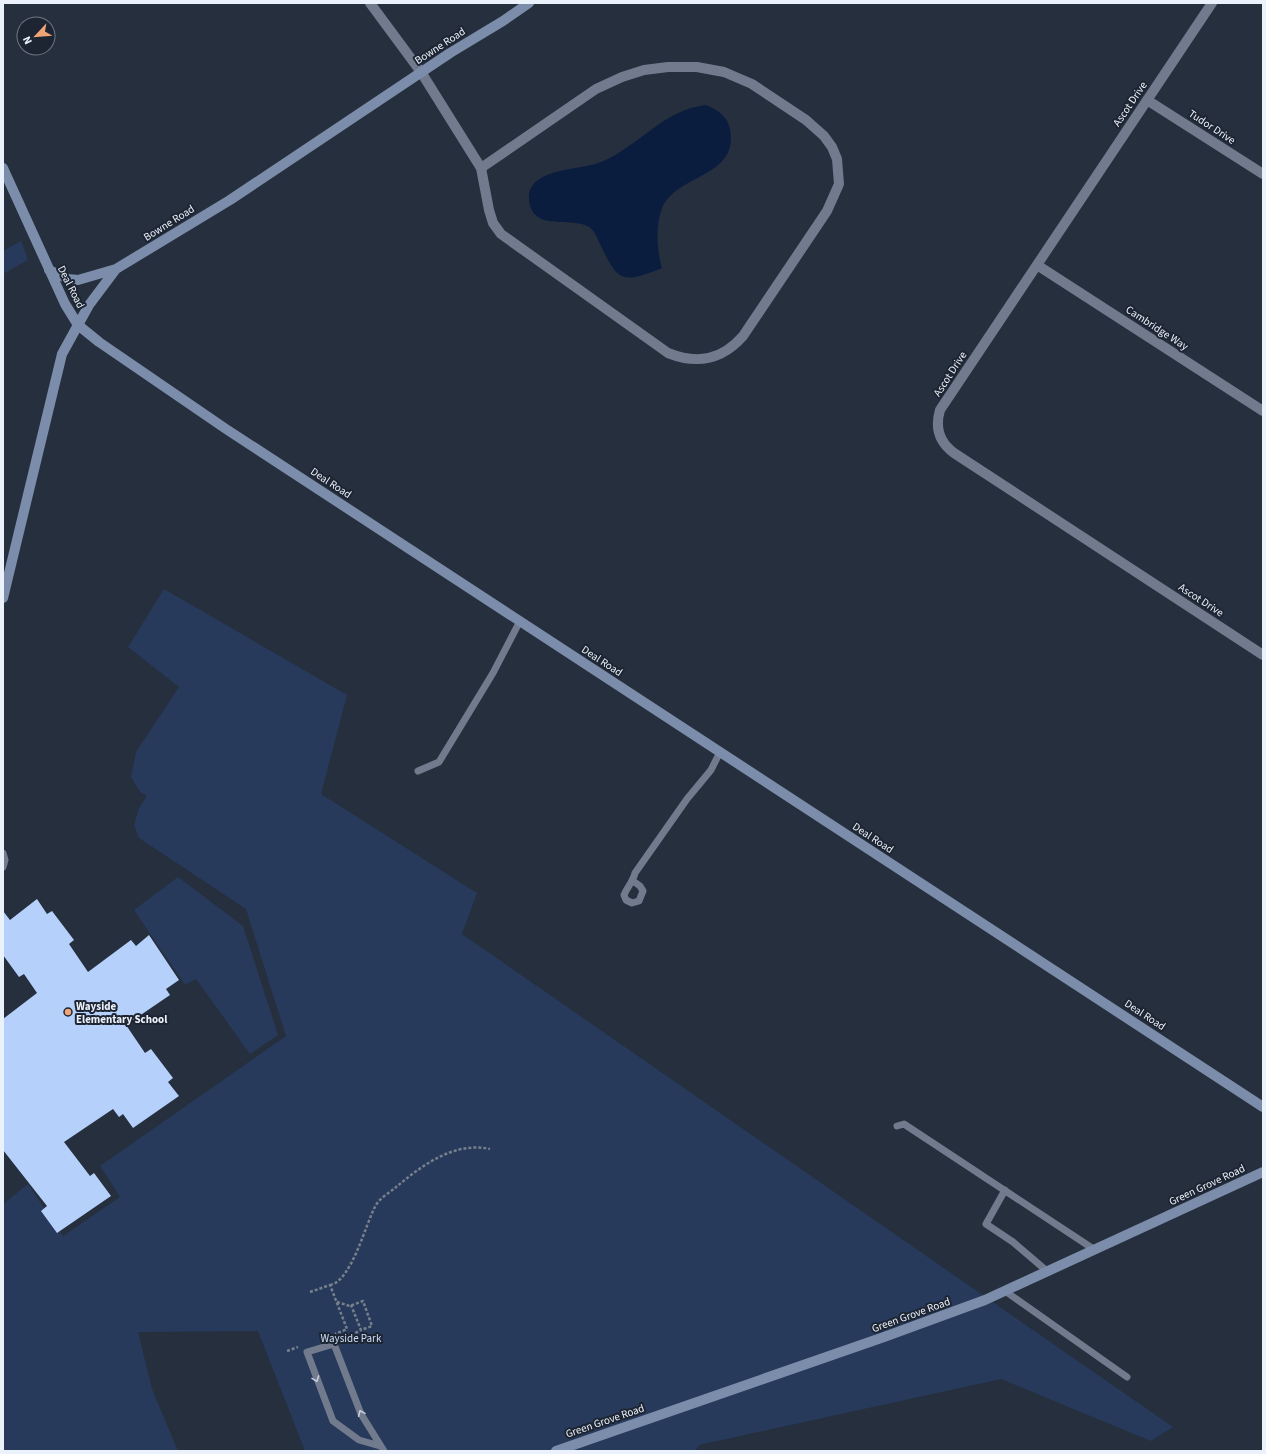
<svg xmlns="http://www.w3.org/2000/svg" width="1266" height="1454" font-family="'Source Sans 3',sans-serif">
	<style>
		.green { fill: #273a5b }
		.water { fill: #0a1d3e }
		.building { fill: #b6d0fc }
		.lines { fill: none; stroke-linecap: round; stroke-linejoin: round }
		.path { stroke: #777f8b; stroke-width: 2.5; stroke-dasharray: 3 2; stroke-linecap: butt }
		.lane { stroke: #717b8d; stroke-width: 7 }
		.street { stroke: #717b8d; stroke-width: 10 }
		.secondary { stroke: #7c8dab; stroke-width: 10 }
		.oneway { stroke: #c7ceda }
		.poi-dot { fill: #efa376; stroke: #1d2533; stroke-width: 1.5 }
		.labels { text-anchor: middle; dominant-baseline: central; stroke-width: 4; stroke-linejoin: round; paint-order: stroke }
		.street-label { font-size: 11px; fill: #ecf2fb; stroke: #1d2533 }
		.poi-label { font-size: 11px; font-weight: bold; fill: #ecf2fb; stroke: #1d2533; text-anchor: start }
		.park-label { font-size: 11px; fill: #cfdef8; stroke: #1d2533 }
	</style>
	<rect width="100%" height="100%" fill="#262f3d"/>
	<path class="green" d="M21 241 28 260 3 274V251Z
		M164 589 347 695 321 794 477 893 462 934 1173 1427 1151 1441 1001 1379 699 1445 695 1451H305L258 1331 138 1332 152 1389 178 1451H3V1204L28 1184 63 1236 120 1197 100 1166 286 1036 246 909 139 838 134 825 139 808 147 796 140 792 131 777 136 752 179 687 128 647Z
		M178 877 243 926 278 1035 250 1054 196 979 185 985 134 910Z"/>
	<path class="water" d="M706 105C717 109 728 117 730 129 739 178 678 173 662 208 655 226 657 251 662 268 620 285 618 281 599 242 597 237 594 230 589 227 572 216 531 233 529 199 528 167 580 171 601 162 638 147 664 109 706 105Z"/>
	<path class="building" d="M37 899 47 914 52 911 74 940 69 944 88 972 131 940 136 946 149 935 179 980 166 989 170 995 126 1025 145 1053 151 1049 173 1078 168 1082 179 1096 133 1128 123 1114 119 1117 113 1109 64 1142 90 1176 94 1173 111 1196 57 1233 41 1211 47 1206 3 1150V1019L37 993 24 974 19 977 3 955V911L10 920Z"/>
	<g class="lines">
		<path class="path" d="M330 1285C352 1281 366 1222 376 1205 380 1198 389 1193 395 1188 421 1166 454 1141 490 1149
			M310 1292 330 1285 347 1329 335 1334
			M337 1302 350 1306 363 1301 372 1326 361 1330 351 1305
			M342 1340 361 1330
			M287 1351 298 1347"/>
		<path class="lane" d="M418 771 439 762 493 673 520 621
			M3 853 5 860 3 867
			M633 881 640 886 643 891 639 901 632 903 626 900 624 895C627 887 633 882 635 873L687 799 711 770 720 752
			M897 1126 904 1124 1095 1250
			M1005 1190 986 1224 1013 1242 1048 1272
			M1005 1291 1127 1377
			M380 1446 359 1440 333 1421 307 1352 334 1344 361 1414 384 1451"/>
		<path class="street" d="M370 3 421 72 481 168 489 210 493 223 501 234 668 353C698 365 722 360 743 336L827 211 839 184 837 159 832 147 824 136 806 120 752 84 724 72 697 67H668L644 70 622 77 596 89 481 168
			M1212 3 940 410C935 427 939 442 954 453L1263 655
			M1147 100 1263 174
			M1037 265 1263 411"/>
		<path class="secondary" d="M3 168 65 304 78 325 99 342 226 429 1263 1107
			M49 270 68 279 78 280 116 269
			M3 598 62 354 89 305 116 269 230 200 450 53 503 21 529 3
			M556 1451 884 1337 985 1300 1263 1172"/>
	</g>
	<defs><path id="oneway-chevron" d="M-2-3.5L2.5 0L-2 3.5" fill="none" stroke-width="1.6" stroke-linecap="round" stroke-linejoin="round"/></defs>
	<g class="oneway">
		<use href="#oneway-chevron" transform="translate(316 1379) rotate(70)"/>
		<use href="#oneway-chevron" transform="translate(361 1413) rotate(-114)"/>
	</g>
	<circle class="poi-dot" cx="68" cy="1012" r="4"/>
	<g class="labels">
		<g class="street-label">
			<text transform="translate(440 46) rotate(-33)">Bowne Road</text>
			<text transform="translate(1130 104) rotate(-56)">Ascot Drive</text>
			<text transform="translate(1212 127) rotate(33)">Tudor Drive</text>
			<text transform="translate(169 223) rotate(-32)">Bowne Road</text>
			<text transform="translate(71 287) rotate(63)">Deal Road</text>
			<text transform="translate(1157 328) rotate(33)">Cambridge Way</text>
			<text transform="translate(950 374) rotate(-57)">Ascot Drive</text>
			<text transform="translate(331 483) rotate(33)">Deal Road</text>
			<text transform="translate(1201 600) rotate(33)">Ascot Drive</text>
			<text transform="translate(602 661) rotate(33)">Deal Road</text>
			<text transform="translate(873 838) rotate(33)">Deal Road</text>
			<text transform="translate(1145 1015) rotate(33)">Deal Road</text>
			<text transform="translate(1207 1185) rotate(-25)">Green Grove Road</text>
			<text transform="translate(911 1315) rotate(-20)">Green Grove Road</text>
			<text transform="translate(605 1421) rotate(-19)">Green Grove Road</text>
		</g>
		<g class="poi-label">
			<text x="76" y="1006">Wayside<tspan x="76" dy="13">Elementary School</tspan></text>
		</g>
		<g class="park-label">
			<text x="351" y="1338">Wayside Park</text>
		</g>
	</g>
	<rect width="1266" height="1454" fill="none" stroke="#ecf2fb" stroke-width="8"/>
	<g transform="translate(36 36) rotate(244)"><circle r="19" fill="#1d2533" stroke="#707783"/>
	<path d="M0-3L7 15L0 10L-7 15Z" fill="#efa376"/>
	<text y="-6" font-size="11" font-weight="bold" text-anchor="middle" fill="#ecf2fb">N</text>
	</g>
</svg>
